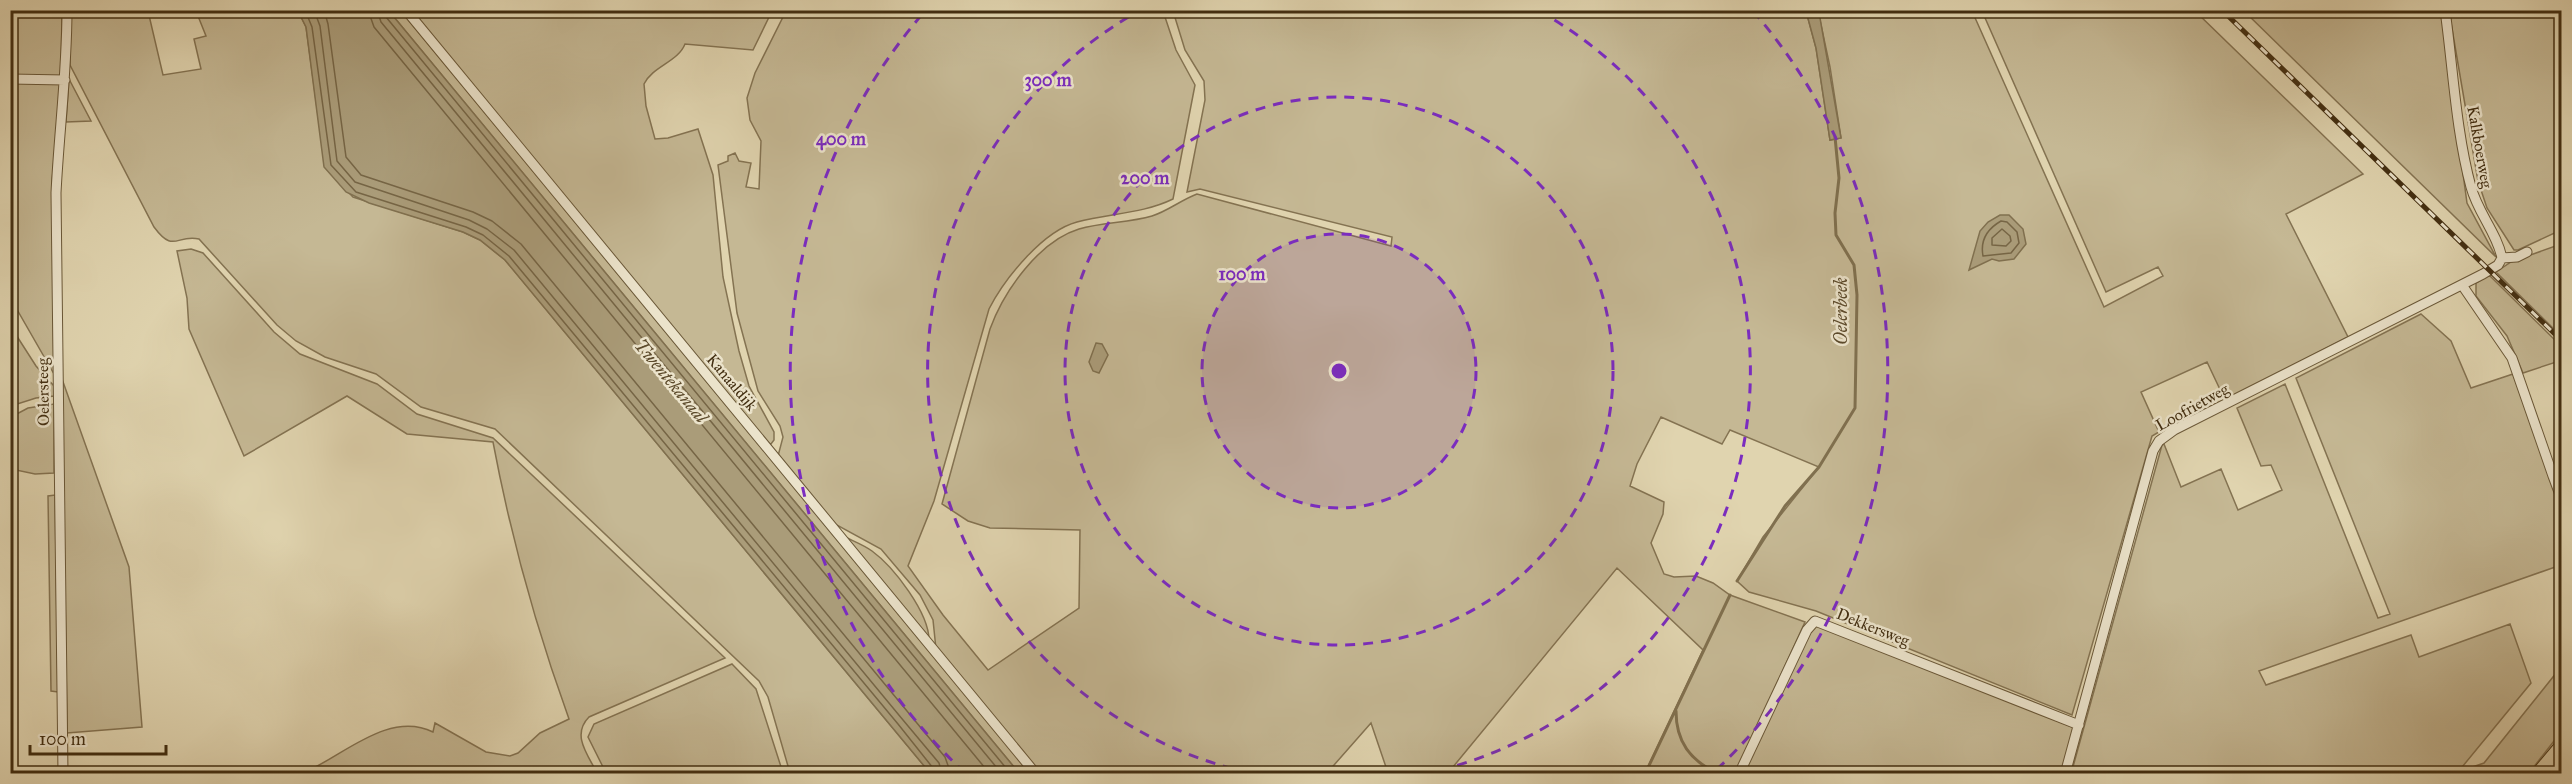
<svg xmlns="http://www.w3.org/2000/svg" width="2572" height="784" font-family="'IM FELL Great Primer',serif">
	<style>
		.green { fill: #c5b894; stroke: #847352; stroke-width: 1.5 }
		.water { fill: #aa9c79; stroke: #80704f; stroke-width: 1.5 }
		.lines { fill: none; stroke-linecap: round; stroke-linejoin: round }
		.shore { stroke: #766545; stroke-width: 1.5 }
		.stream { stroke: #80704f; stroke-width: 3 }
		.street-casing { stroke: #6a5838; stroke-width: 11 }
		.highway-casing { stroke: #422e11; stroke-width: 20 }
		.street { stroke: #ebe3cb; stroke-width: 9 }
		.highway { stroke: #e0d4af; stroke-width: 18 }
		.rail-casing { stroke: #422e11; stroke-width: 5 }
		.rail { stroke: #ebe3cb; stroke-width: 3; stroke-dasharray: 9; stroke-linecap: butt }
		.ring { fill: none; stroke: #7b2cbf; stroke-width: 3; stroke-dasharray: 10 8 }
		.labels { text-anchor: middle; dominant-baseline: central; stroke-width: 5; stroke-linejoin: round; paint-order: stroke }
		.street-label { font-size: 16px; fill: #422e11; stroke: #ebe3cb }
		.water-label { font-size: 18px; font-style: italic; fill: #5c4a2b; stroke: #ebe3cb }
		.centre { fill: #7b2cbf; stroke: #ebe3cb; stroke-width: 3 }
		.ring-label { font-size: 18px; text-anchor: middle; font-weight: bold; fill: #7b2cbf; stroke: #ebe3cb; stroke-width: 5; stroke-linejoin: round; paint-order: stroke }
	</style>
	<rect width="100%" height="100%" fill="#e0d4af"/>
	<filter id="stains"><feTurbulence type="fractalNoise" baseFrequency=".00333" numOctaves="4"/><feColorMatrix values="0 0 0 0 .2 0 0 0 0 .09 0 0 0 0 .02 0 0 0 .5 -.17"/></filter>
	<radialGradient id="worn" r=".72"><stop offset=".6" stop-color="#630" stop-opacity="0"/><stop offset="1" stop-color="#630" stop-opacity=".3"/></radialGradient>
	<path class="green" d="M10 11H62L61 77 11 75Z
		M69 11H148L163 75 201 69 194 39 206 36 196 11H298L306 27 325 167 353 197 463 232 480 240 505 260 930 773H790L768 697 759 681 495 429 421 407 376 374 325 357 296 341 277 325 199 239C176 234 174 254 154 227L70 65Z
		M389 11H401L1030 773H1019Z
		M411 11H772L753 50 685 44C678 62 653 66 644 84L646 106 655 139 668 138 698 129 713 175 723 277 739 351 749 386 774 432V440L771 444 767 443Z
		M786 11H1163L1176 50 1195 85 1173 199C1142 214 1110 213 1077 222 1043 231 1005 278 989 309L934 501 908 566 943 615 988 670 1079 608 1080 530 990 528 968 521 942 504 990 329C1004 291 1039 241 1079 229 1103 222 1128 223 1152 216 1168 211 1181 200 1197 194L1391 246 1392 237 1200 189 1187 192 1205 100 1204 81 1185 50 1173 11H1806L1816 48 1830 140 1841 138 1830 67 1818 11H1972L2104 307 2163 276 2158 267 2106 292 1982 11H2195L2363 174 2286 214 2348 337 2225 400 2207 362 2141 392 2159 432 2152 436 2072 715 1816 611 1749 592 1737 581 1763 537 1819 467 1730 430 1722 444 1661 417 1637 464 1630 486 1664 502 1663 514 1651 543 1664 574 1674 577 1696 576 1713 583 1730 595 1805 622 1736 773H1645L1703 650 1617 568 1448 773H1388L1371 723 1327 773 1040 774 936 649 933 620 920 595 881 549 833 523 778 456 783 437 780 426 758 391 737 313 718 165 728 161V156L735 153 739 161 751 163 746 187 759 189 761 141 750 120 747 98 755 73Z
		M2244 11H2441L2467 203 2496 257Z
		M2449 11H2561V230L2518 250H2514L2487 208 2478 181Z
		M69 79 91 121 66 122Z
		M10 83H61L52 182 54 374 11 299Z
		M2561 244V336L2496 272 2511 262Z
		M191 249 203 253 274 332 300 354 377 384 417 414 493 438 725 658 589 717C571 735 588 755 597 773H303C342 757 388 710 433 732L435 723 486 752 510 756 518 753 540 733 569 719C536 628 511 538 493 442L407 434 347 396 244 456 189 329 187 298 177 251Z
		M2489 275 2561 346V367L2556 362 2523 373 2507 336 2476 296V283Z
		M2421 314 2451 341 2471 388 2513 374 2561 509V565L2259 671 2266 685 2411 635 2419 657 2510 624 2531 683 2458 772 2484 763 2561 667V732L2529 773 2071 774 2162 445 2164 444 2181 487 2221 469 2238 510 2282 490 2271 465 2261 466 2237 408 2285 384 2378 618 2390 614 2296 378Z
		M11 327 36 366 54 386V396L36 398 11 406Z
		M62 379 129 567 142 727 67 733Z
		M54 404V473L35 474 11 469V417L28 408Z
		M55 495 58 692 51 691 48 496Z
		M843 536C853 541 864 545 872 551 894 567 929 613 929 640Z
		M1816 624 2075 728 2061 773 1743 774 1807 634Z
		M732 664 756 689 783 773H606L588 737 594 724Z"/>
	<path class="water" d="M298 11H389L1019 773H930L505 260 480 240 463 232 369 203 346 192 324 167 306 27Z
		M1806 11H1818L1820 18 1841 138 1830 140 1816 48Z
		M2000 215H2009L2023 229 2026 244 2014 259 1999 261 1992 259 1969 270 1980 231 1988 222Z
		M1096 343 1102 344 1108 355 1099 373 1093 371 1089 362Z"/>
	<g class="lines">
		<path class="shore" d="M305 10 312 27 331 165 356 192 466 227 483 235 509 256 898 724 933 768 934 774
			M314 10 320 26 337 161 355 182 469 220 487 229 514 250 903 720 939 763 942 774
			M324 10 328 24 346 157 361 175 473 212 492 221 521 244 945 757 951 774
			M368 10 374 27 990 774
			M377 10 381 22 1002 774
			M385 10 386 17 1011 774
			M2001 221 2007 222 2017 232 2019 243 2011 253 1983 256C1980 240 1987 229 2001 221Z
			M2002 229 2010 236 2011 241 2006 246 1992 245V238Z"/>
		<path class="stream" d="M1737 581 1785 506 1819 467 1855 408 1857 295 1854 265 1836 235 1835 213 1839 178 1835 137
			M1676 711C1676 742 1690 760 1718 774
			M1645 774 1730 595"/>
		<defs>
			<path id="street" d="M406 10 1036 774
				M10 79 65 80
				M2502 258 2517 257 2527 252
				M2462 285 2512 358 2553 476 2562 473
				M2553 476 2562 500
				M63 774 56 193C59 132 67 72 67 10
				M1739 774 1807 630 1815 621 2079 725
				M2065 774 2153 451 2159 441 2174 430 2483 274 2498 265 2502 258C2497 233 2478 213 2471 187 2456 132 2453 68 2445 10"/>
			<path id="highway" d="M2541 774 2562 749"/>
		</defs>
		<use href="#street" class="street-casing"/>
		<use href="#highway" class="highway-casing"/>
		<use href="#street" class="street"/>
		<use href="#highway" class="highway"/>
		<defs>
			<path id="rail" d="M2222 10 2562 341"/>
		</defs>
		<use href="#rail" class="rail-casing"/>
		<use href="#rail" class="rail"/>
	</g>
	<circle cx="1339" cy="371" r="137" fill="#7b2cbf" fill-opacity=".12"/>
	<g class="ring">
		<circle cx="1339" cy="371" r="137"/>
		<circle cx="1339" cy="371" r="274"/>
		<path d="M1250 773A412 412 0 0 1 1139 11M1539 11A412 412 0 0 1 1428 773"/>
		<path d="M965 773A549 549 0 0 1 925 11M1753 11A549 549 0 0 1 1713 773"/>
	</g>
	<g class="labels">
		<g class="street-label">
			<text transform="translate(2480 147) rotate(80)">Kalkboerweg</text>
			<text transform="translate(732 382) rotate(50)">Kanaaldijk</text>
			<text transform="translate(43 392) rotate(-91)">Oelersteeg</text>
			<text transform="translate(2192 407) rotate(-29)">Loofrietweg</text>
			<text transform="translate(1873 627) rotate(22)">Dekkersweg</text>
		</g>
		<g class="water-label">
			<text transform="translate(1841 311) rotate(-90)">Oelerbeek</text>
			<text transform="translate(671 381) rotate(50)">Twentekanaal</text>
		</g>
	</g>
	<circle cx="1339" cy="371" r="9" class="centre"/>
	<g class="ring-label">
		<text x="1048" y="86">300 m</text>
		<text x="841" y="145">400 m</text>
		<text x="1145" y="184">200 m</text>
		<text x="1242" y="280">100 m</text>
	</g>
	<rect width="2572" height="784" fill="none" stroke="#e0d4af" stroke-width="36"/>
	<rect x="12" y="12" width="2548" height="760" fill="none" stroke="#422e11" stroke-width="3"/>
	<rect x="18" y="18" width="2536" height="748" fill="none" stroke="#422e11" stroke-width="1.5"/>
	<path d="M30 745v9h136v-9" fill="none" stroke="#422e11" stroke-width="3"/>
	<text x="39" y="745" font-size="18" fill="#422e11" stroke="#ebe3cb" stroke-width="4.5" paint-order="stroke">100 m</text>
	<rect width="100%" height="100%" filter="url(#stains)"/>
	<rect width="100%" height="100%" fill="url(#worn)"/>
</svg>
